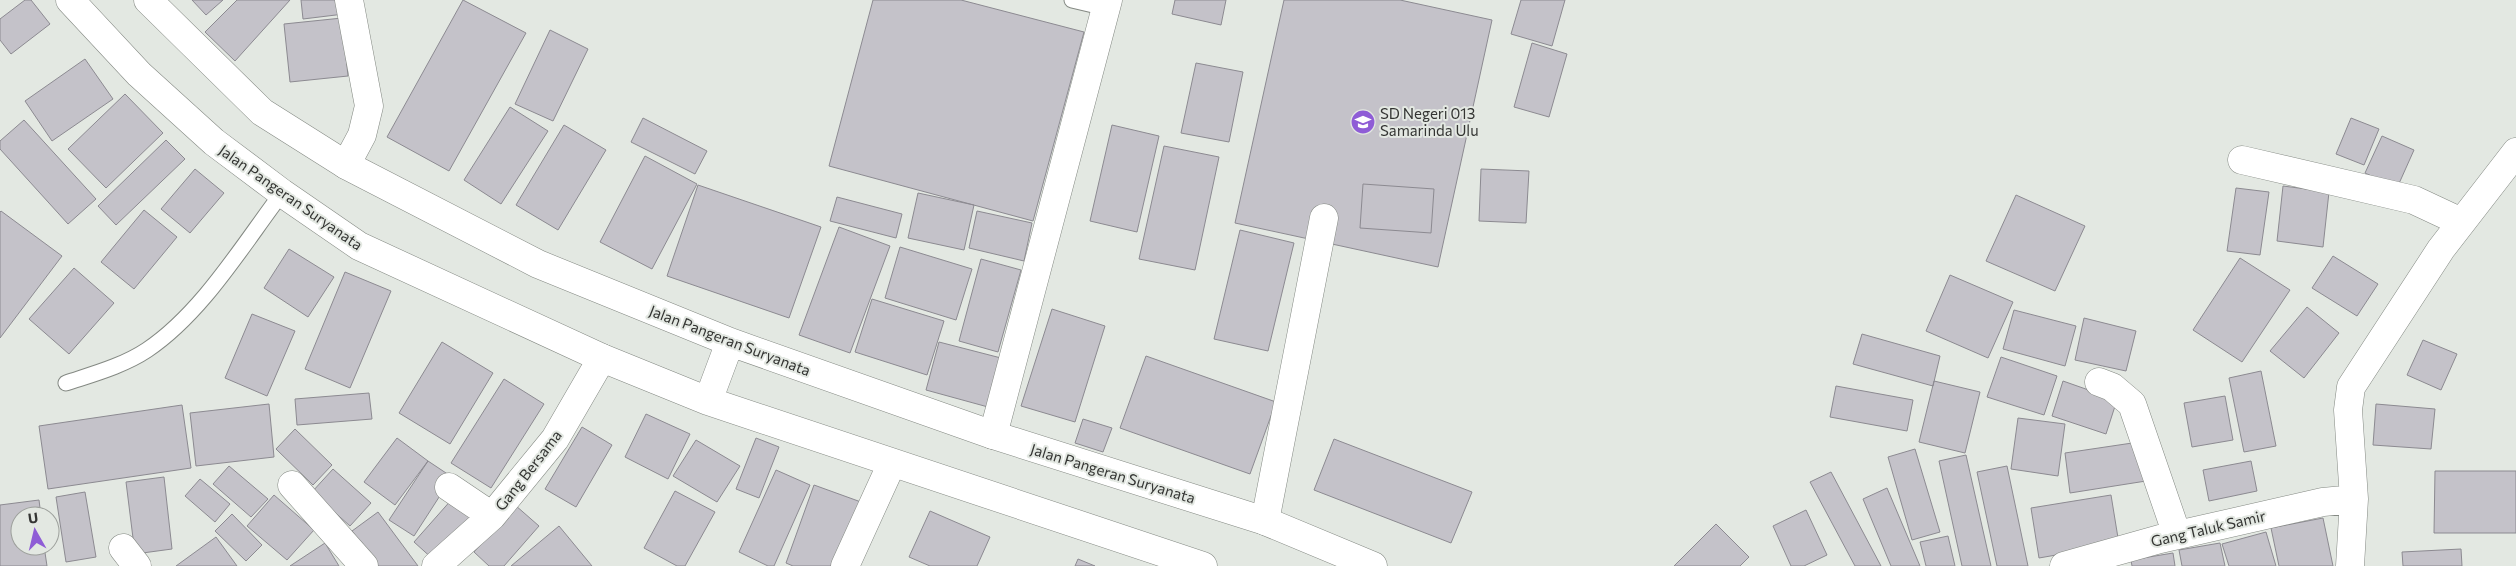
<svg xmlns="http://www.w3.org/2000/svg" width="2516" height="566" font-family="Commissioner,sans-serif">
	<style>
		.building { fill: #c4c2c9; stroke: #8c8a91 }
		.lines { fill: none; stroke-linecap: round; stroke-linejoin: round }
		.service-casing { stroke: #848983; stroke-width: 17 }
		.minor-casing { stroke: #848983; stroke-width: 29 }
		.primary-casing { stroke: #848983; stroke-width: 29 }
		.service { stroke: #fff; stroke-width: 15 }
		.minor { stroke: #fff; stroke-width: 28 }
		.primary { stroke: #fff; stroke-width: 28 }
		.labels { text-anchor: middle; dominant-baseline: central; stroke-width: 4; stroke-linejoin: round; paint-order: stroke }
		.poi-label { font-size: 15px; fill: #343533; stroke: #e3e8e2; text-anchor: start }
		.street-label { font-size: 15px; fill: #343533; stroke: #e3e8e2 }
	</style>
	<rect width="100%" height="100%" fill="#e3e8e2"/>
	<path class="building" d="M25 0H31L50 24 11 54 0 40V19Z
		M192 0H223L206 15Z
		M237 0H290L235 61 205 32Z
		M301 0H342L344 14 303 19Z
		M463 0 526 33 449 171 387 137Z
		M873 0H961L1084 32 1033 221 829 166Z
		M1175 0H1226L1221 25 1172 14Z
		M1284 0H1400L1492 20 1438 267 1235 223Z
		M1521 0H1565L1552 46 1511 34Z
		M342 18 348 76 290 82 284 24Z
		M550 30 588 49 553 121 515 104Z
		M1532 43 1567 54 1549 117 1514 107Z
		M85 59 113 99 52 141 25 101Z
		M1196 63 1243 72 1229 142 1181 133Z
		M125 94 163 133 106 188 68 149Z
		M510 107 548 131 501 204 464 180Z
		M643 118 707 151 695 174 631 142Z
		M2351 118 2379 129 2364 165 2336 154Z
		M24 120 96 199 68 224 0 149V141Z
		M564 125 606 150 558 230 516 205Z
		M1112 125 1159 136 1137 232 1090 221Z
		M2382 136 2414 150 2397 188 2365 173Z
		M166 140 185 159 116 225 98 206Z
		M1164 146 1219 157 1195 270 1139 259Z
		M645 156 697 184 652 269 600 242Z
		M195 169 224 193 190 233 161 209Z
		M1481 169 1529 171 1526 223 1479 221Z
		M1363 184 1434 189 1431 233 1360 228Z
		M698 185 821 227 789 318 667 276Z
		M2283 186 2329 192 2323 247 2277 241Z
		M2236 188 2269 192 2260 255 2227 251Z
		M918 193 974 205 964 250 908 238Z
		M2016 195 2085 226 2055 291 1986 261Z
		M837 197 902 214 896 238 830 221Z
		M144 210 177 237 134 289 101 262Z
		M1 211 62 256 0 338V212Z
		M977 211 1032 223 1024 261 969 248Z
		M839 227 890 246 850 353 799 335Z
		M1240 230 1294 243 1268 351 1214 339Z
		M900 247 972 269 956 320 885 298Z
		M289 249 334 277 308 317 264 288Z
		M2333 256 2378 284 2357 316 2312 288Z
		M2240 258 2290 290 2242 362 2193 330Z
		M981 259 1021 270 998 352 959 341Z
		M74 268 114 303 69 354 29 319Z
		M345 272 391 291 350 388 305 369Z
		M1950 275 2013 302 1988 358 1926 331Z
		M872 299 944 321 927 375 855 352Z
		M2307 307 2339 333 2304 378 2270 351Z
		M1052 309 1105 326 1075 422 1021 406Z
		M2014 310 2076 326 2065 366 2003 349Z
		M252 314 295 331 267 396 225 378Z
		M2084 318 2136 331 2126 371 2075 360Z
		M1862 334 1940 356 1933 386 1853 364Z
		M2423 340 2457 354 2441 390 2407 375Z
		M442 342 493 373 450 444 399 413Z
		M939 342 1001 358 988 407 926 390Z
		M1146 356 1276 402 1250 474 1120 428Z
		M2001 357 2057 376 2044 415 1987 397Z
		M2261 371 2276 446 2244 452 2229 378Z
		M504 379 544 404 491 488 451 463Z
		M1934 381 1980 392 1965 453 1919 442Z
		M2063 381 2117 400 2106 434 2052 416Z
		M1836 386 1913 400 1907 431 1830 417Z
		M369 393 372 419 297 425 295 399Z
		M2225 396 2233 440 2192 447 2184 403Z
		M269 404 274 457 196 466 190 413Z
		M2376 404 2435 409 2431 449 2373 445Z
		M182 405 191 468 48 489 39 426Z
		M646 414 690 434 668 479 625 457Z
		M2018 418 2065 424 2058 476 2011 469Z
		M1083 419 1112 428 1103 452 1075 443Z
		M582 427 612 445 576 507 545 489Z
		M295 429 332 465 313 485 276 449Z
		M397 438 428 461 395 505 364 482Z
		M756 438 779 447 759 498 736 489Z
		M1334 439 1472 492 1451 543 1314 490Z
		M696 440 740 466 717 502 673 476Z
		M2139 442 2146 481 2070 493 2065 453Z
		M1915 449 1940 532 1912 540 1888 457Z
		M1966 455 1991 566H1962L1939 461Z
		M428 461 452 477 414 536 389 520Z
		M2251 461 2257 491 2209 501 2203 470Z
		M229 466 268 499 251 517 213 484Z
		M2007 466 2028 566H1997L1977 472Z
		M333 469 371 503 350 526 312 492Z
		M776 470 810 485 774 566H768L739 552Z
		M2435 471H2516V533H2434Z
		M1831 472 1881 566H1855L1810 482Z
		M164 477 172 549 135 554 126 482Z
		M200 479 230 504 215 522 185 496Z
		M814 485 861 502 838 566H793L786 563Z
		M1887 488 1920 566H1891L1863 499Z
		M675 491 715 512 685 566H677L644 548Z
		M85 492 96 557 66 562 56 497Z
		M274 495 314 530 287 560 247 526Z
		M2111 495 2119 544 2039 558 2031 508Z
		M453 498 473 517 434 560 414 542Z
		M39 500 41 516H20V546H44L47 566H0V505Z
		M515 505 539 526 504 566H489L474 552Z
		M1806 510 1827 555 1804 566H1791L1773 526Z
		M930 511 990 537 977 566H930L909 557Z
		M378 512 418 566H378L352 531Z
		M232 514 262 545 246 561 215 531Z
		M2323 518 2333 566H2279L2271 528Z
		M1716 524 1749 557 1740 566H1674Z
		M559 526 592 566H511Z
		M2266 532 2276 566H2229L2222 544Z
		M1948 536 1955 566H1926L1920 542Z
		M216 537 237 566H176Z
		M325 543 339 566H290Z
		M2220 543 2225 566H2182L2179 550Z
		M2461 549 2462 566H2403L2402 552Z
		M2173 553 2175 566H2132L2131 560Z
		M1078 559 1095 566H1075Z"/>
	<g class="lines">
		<defs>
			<path id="service" d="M1072 0 1106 8
				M66 383C93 374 123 366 147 350 202 313 242 246 282 193"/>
			<path id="minor" d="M2242 160 2414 200 2461 222
				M346 165 362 135 369 106 349 0
				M2099 382 2112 387 2132 404 2177 535
				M993 435 1108 0
				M292 485 364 566
				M449 487 492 516
				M1265 521 1324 218
				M123 548 137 566
				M436 566 492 516 555 439 602 358
				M845 566 892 463
				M2064 566 2160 539 2323 502 2354 499
				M2350 566 2354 499 2348 410 2351 387 2441 249 2516 152"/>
			<path id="primary" d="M70 0 139 74 214 142 282 193 359 246 602 358 708 401 1203 566
				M148 0 262 112 346 165 538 264 730 342 993 435 1265 521 1373 566
				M708 401 730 342"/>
		</defs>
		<use href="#service" class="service-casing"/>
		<use href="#minor" class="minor-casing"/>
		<use href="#primary" class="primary-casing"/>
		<use href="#service" class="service"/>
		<use href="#minor" class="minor"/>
		<use href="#primary" class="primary"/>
	</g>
	<defs>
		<symbol id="school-disc" viewBox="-11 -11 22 22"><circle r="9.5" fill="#8f5dd6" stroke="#e3e8e2"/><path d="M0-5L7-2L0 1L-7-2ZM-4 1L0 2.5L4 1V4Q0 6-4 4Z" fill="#fff"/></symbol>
	</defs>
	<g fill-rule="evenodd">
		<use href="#school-disc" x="1349" y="108" width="28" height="28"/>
	</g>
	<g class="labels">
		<g class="poi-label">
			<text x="1380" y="113">SD Negeri 013<tspan x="1380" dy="17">Samarinda Ulu</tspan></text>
		</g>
		<g class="street-label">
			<text transform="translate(291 197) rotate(35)">Jalan Pangeran Suryanata</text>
			<text transform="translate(730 340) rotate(21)">Jalan Pangeran Suryanata</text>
			<text transform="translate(528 470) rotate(-52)">Gang Bersama</text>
			<text transform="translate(1113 473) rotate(17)">Jalan Pangeran Suryanata</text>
			<text transform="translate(2208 528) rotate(-13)">Gang Taluk Samir</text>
		</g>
	</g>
	<g transform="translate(35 531) rotate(352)"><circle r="24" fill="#e3e8e2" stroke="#9da09c"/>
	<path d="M0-4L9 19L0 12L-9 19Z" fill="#8f5dd6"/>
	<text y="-8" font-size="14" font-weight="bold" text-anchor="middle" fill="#343533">U</text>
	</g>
</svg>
